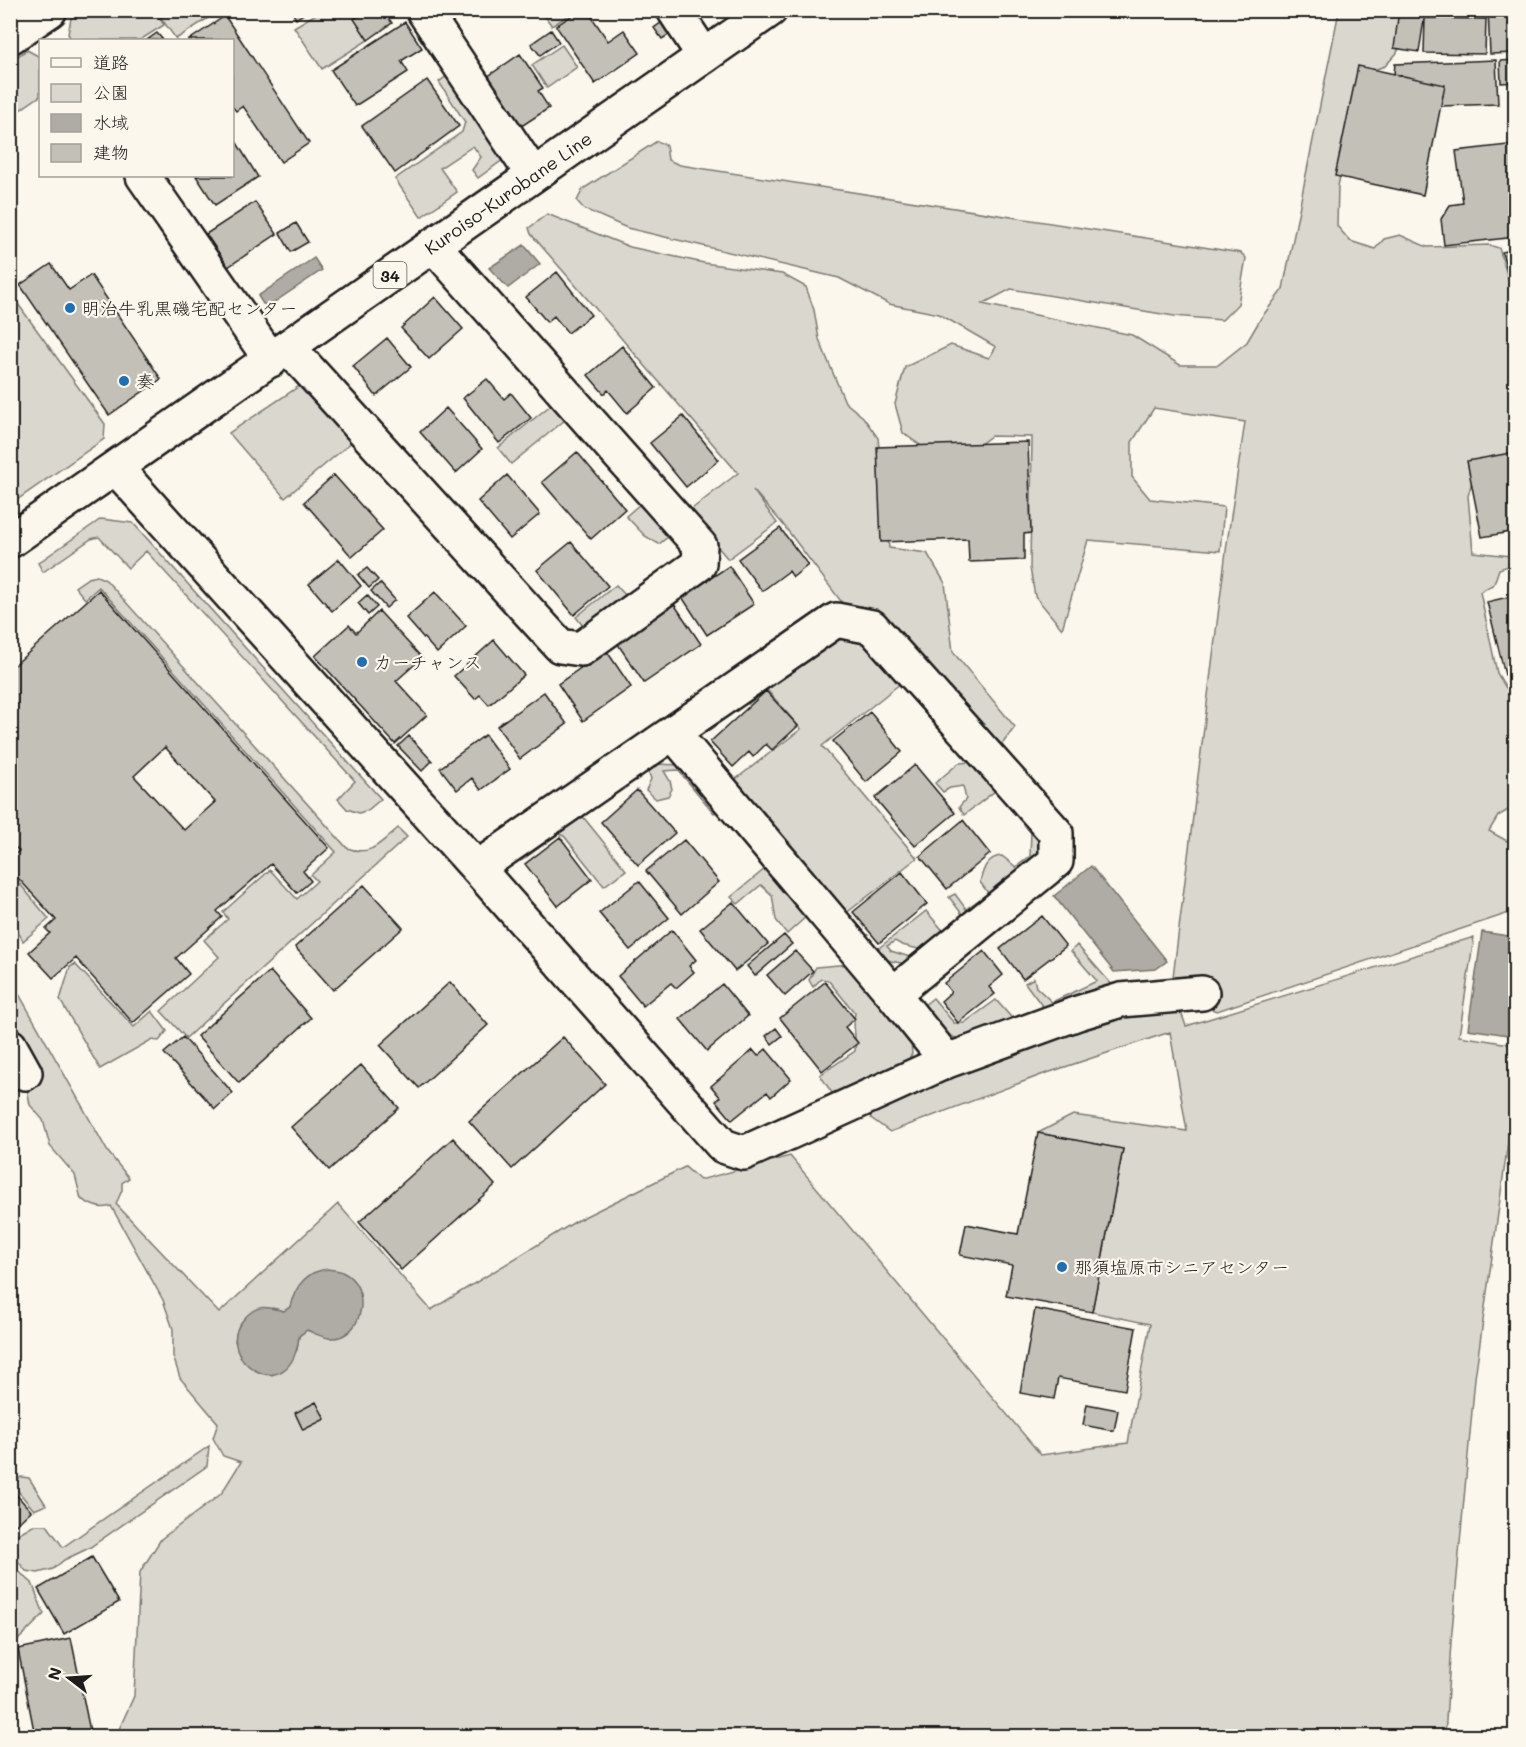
<svg xmlns="http://www.w3.org/2000/svg" width="1526" height="1747" font-family="Mali,'Klee One',sans-serif">
	<style>
		.green { fill: #dad7ce; stroke: #7b7a75; stroke-width: 1.5; fill-rule: evenodd }
		.water { fill: #afaca5; stroke: #74726e; stroke-width: 1.5 }
		.building { fill: #c3c0b8; stroke: #1c1c1c; stroke-width: 1.5; fill-rule: evenodd }
		.lines { fill: none; stroke-linecap: round; stroke-linejoin: round }
		.minor-casing { stroke: #1c1c1c; stroke-width: 38 }
		.major-casing { stroke: #1c1c1c; stroke-width: 38 }
		.minor { stroke: #fbf7ec; stroke-width: 33 }
		.major { stroke: #fbf7ec; stroke-width: 33 }
		.poi-dot { fill: #1f6fb2; stroke: #fbf7ec; stroke-width: 2 }
		.labels { text-anchor: middle; dominant-baseline: central; stroke-width: 4.5; stroke-linejoin: round; paint-order: stroke }
		.shield { fill: #fbf7ec; stroke: #5f5e5a; stroke-width: 1.5 }
		.shield-label { font-size: 16px; font-weight: bold; fill: #1c1c1c }
		.street-label { font-size: 18px; fill: #1c1c1c; stroke: #fbf7ec }
		.poi-label { font-size: 18px; fill: #1c1c1c; stroke: #fbf7ec; text-anchor: start }
	</style>
	<rect width="100%" height="100%" fill="#fbf7ec"/>
	<filter id="ink" filterUnits="userSpaceOnUse"><feTurbulence type="fractalNoise" baseFrequency=".0167" numOctaves="2"/><feDisplacementMap in="SourceGraphic" scale="12" xChannelSelector="R" yChannelSelector="G"/><feConvolveMatrix kernelMatrix="1 2 1 2 8 2 1 2 1" color-interpolation-filters="sRGB"/></filter>
	<g filter="url(#ink)">
		<path class="green" d="M83 10 155 11 164 25 140 40H72L68 34 71 18Z
			M156 11H219L176 39Z
			M321 11H367L355 19 368 40 322 69 294 27Z
			M541 11H575L552 26Z
			M1339 11H1421L1396 54 1385 66 1361 74 1338 186 1337 226 1350 241 1375 249 1384 239 1400 235 1427 247 1489 245 1499 248 1515 302V465L1476 467 1468 496 1473 552 1511 556 1515 555V564L1499 569 1494 584 1480 592 1497 673 1506 688 1515 693V806L1498 816 1489 831 1507 841 1515 835V911L1217 1011 1199 1005 1179 994 1173 977 1227 543 1245 422 1154 408 1132 442V477L1150 499 1224 507 1220 551 1088 540 1062 629 1035 596 1030 568 1032 437 991 436 972 450 933 454 903 433 895 404 905 367 951 345 989 358 996 347 939 314 889 304 839 278 627 228 584 209 577 201 583 189 657 141 666 145 668 160 680 165 1241 253 1246 258 1238 304 1222 320 1174 316 1011 289 982 304 1132 335 1180 365H1218L1247 342 1261 318 1283 289Z
			M562 45 577 67 547 88 532 65Z
			M27 50 40 57V96L11 116V61Z
			M449 74 504 159 478 178 472 170 481 157 473 146 440 168 457 192 421 217 395 179 462 132 465 122 439 82Z
			M547 214 630 247 704 263 782 274 806 287 814 310 819 339 845 402 863 417 878 438 889 548 927 553 945 583 953 652 1015 727 1003 743 987 745 877 623 843 604 782 523 753 490 777 523 728 559 688 512 738 473 531 234 529 228Z
			M10 293 105 424 104 439 11 504Z
			M304 383 353 441 285 498 229 433Z
			M552 404 565 420 511 464 498 448Z
			M640 504 669 536 659 544 645 536 626 516Z
			M101 519 133 523 381 799 368 810 359 813 347 809 338 799 355 781 146 551 128 568 99 537 91 539 43 572 38 563Z
			M97 576 106 580 347 848C371 857 380 843 398 828L407 837 186 1038 161 1011 219 957 204 940 228 919 223 912 270 870 297 899 317 881 311 875 336 852 99 587 85 599 75 587 88 578Z
			M616 585 627 597 583 626 576 617Z
			M837 635 861 638 901 683 822 746 917 858 845 914 732 782 801 729 767 690 748 704 746 700Z
			M972 762 995 791 964 815 959 807 966 799 963 786 950 788 943 792 935 783 959 763Z
			M654 764 681 765 718 811 714 813 678 770 664 771 670 781 672 789 668 796 656 799 646 790 651 779 647 767Z
			M1024 812 1040 831 1039 858 965 918 949 897 955 894 966 909 988 893 980 882C983 869 987 857 1002 856L1016 867 1030 856 1031 832 1018 817Z
			M580 813 626 870 604 886 564 836 558 834 521 861 516 855Z
			M766 868 807 916 787 934 776 920 772 895 761 885 738 904 731 897Z
			M10 872 49 919 23 941 11 918Z
			M926 911 947 935 926 951 902 945 895 941 887 946 891 951 910 957V965L882 959 875 951Z
			M1474 937 1459 1036 1515 1045 1516 1085 1475 1378 1451 1642 1445 1736H116L134 1696 140 1572 161 1539 221 1494 241 1462 223 1456 213 1438 218 1423 180 1378 173 1356V1329L163 1300 111 1206C100 1210 91 1205 81 1199L75 1175 50 1146 43 1120 30 1105 27 1088 11 1061 10 978 108 1152 129 1178 122 1183V1190L116 1204 219 1313 338 1204 431 1310 578 1220 685 1167 700 1180 790 1156 1041 1455 1128 1443 1150 1324 1092 1312 1123 1149 1038 1133 1073 1115 1187 1131 1170 1032 1041 1075 890 1132 871 1118 868 1107 1117 1012 1172 1007 1181 1012 1186 1026ZM292 1300 356 1322C339 1342 330 1340 307 1330L299 1336 297 1350 277 1365 274 1374 272 1375 240 1356 235 1341 239 1325 273 1308 284 1311 290 1307Z
			M1077 945 1113 986 1046 1011 1025 983 1034 978 1036 987 1052 1002 1097 981 1071 951Z
			M75 964 134 1027 152 1011 167 1031 159 1041 151 1040 100 1069 60 1000 70 967Z
			M850 964 911 1041 912 1054 904 1066 834 1096 820 1075 855 1051C857 1037 852 1028 855 1013L828 980 821 979 813 987 809 980 816 967Z
			M933 998 954 1023H964L996 1000 1017 1024 964 1042 947 1034 923 1006Z
			M209 1446 207 1466 89 1548 64 1560 53 1569 38 1573 26 1571 13 1555 16 1535 33 1525H47L63 1547Z
			M21 1477 29 1478 46 1505 34 1510 17 1490 14 1489 11 1491V1484Z
			M11 1569H16L32 1583 44 1614 11 1647Z"/>
		<path class="water" d="M524 245 540 264 508 288 489 268Z
			M314 258 322 270 270 305 263 304 258 296Z
			M1091 866 1167 961 1156 969 1114 972 1054 896Z
			M1482 932 1515 937V1036L1468 1029Z
			M328 1269C332 1270 338 1270 342 1272 374 1286 363 1341 329 1338 321 1337 314 1333 307 1330L299 1336C291 1412 211 1358 243 1320 256 1304 265 1306 284 1311L290 1307C295 1287 305 1271 328 1269Z"/>
		<path class="building" d="M291 10H309L296 19Z
			M367 10H383L392 23 368 40 354 19Z
			M580 10H587L608 41 624 30 640 53 595 84 556 26Z
			M1399 10 1425 13 1419 52 1394 48Z
			M1441 10H1470V15L1441 14Z
			M1470 10H1486V19H1470Z
			M1488 10H1516V53L1490 54Z
			M225 16 309 143 281 162 243 106 236 111 232 106V40H189Z
			M1425 18 1486 19 1485 54 1424 53Z
			M405 22 422 48 401 61 408 72 355 106 331 70Z
			M662 22 670 34 662 39 654 28Z
			M551 30 559 42 540 55 531 44Z
			M157 33 163 40H147Z
			M520 54 543 88 538 91 549 108 520 127 487 77Z
			M1496 60 1498 104 1441 106 1445 85 1394 74 1395 64Z
			M1516 60V82L1501 83 1500 61Z
			M1358 66 1445 85 1423 195 1335 176Z
			M427 80 459 126 395 173 362 126Z
			M237 143 258 177 215 205 196 176H232V146Z
			M1516 144V237L1444 245 1441 219 1450 205 1463 203 1456 151Z
			M255 202 277 234 228 267 206 234Z
			M296 223 308 242 291 252 280 233Z
			M1516 249V289L1513 290 1502 252Z
			M51 264 69 290 91 275 161 379 109 415 20 285Z
			M557 272 591 315 568 333 554 316 547 322 526 297Z
			M435 297 463 329 429 359 401 328Z
			M387 338 411 367 376 396 353 366Z
			M622 346 656 388 627 413 608 390 604 394 588 375Z
			M487 379 504 399 511 393 531 418 499 443 463 398Z
			M446 408 482 449 456 473 420 432Z
			M683 416 719 460 686 487 650 443Z
			M1028 442 1031 533 1024 534V560L969 562 968 539 881 542 877 447Z
			M577 452 625 509 591 539 542 482Z
			M1516 452V531L1482 537 1467 461Z
			M334 475 383 530 352 557 304 502Z
			M507 475 540 514 510 539 478 501Z
			M780 528 808 565 793 577 789 571 762 591 738 559Z
			M571 542 608 586 574 615 537 570Z
			M339 559 361 586 332 611 309 584Z
			M729 566 754 604 707 635 682 597Z
			M367 568 378 580 369 588 358 575Z
			M380 583 395 600 386 608 371 591Z
			M99 590 329 848 303 871 311 881 297 893 271 864 217 911 222 917 176 958 189 974 133 1023 76 958 53 978 29 952 50 933 46 929 56 920 10 869V858L19 851 10 842V669ZM165 747 215 802 184 830 134 776Z
			M435 592 466 626 437 653 406 618Z
			M367 595 377 607 368 615 358 603Z
			M1516 595V673L1505 675 1487 602Z
			M674 604 701 644 644 683 617 643Z
			M379 611 422 658 396 681 427 715 395 744 315 656 349 625 356 633Z
			M494 640 524 675 489 705 480 695 475 699 454 676Z
			M606 650 631 687 583 721 558 684Z
			M766 691 798 726 772 750 766 744 753 757 749 752 733 767 710 742Z
			M544 692 567 724 520 759 497 726Z
			M870 712 902 752 866 782 833 741Z
			M485 735 510 769 481 790 472 778 457 790 440 768Z
			M409 736 432 761 422 771 398 746Z
			M915 765 955 813 915 846 875 798Z
			M637 790 675 833 638 865 601 822Z
			M963 820 990 854 947 889 920 856Z
			M560 837 592 879 558 906 525 864Z
			M684 840 719 882 682 914 646 871Z
			M902 872 927 904 879 943 853 912Z
			M639 881 669 918 630 950 599 913Z
			M364 885 403 928 333 990 295 947Z
			M733 902 768 944 735 971 700 929Z
			M1042 916 1066 946 1023 979 1000 949Z
			M672 930 696 960 689 966 694 972 676 988 671 983 643 1006 618 976Z
			M784 935 792 944 755 976 747 966Z
			M795 951 813 971 785 996 767 975Z
			M984 951 1003 975 989 987 995 994 958 1023 941 1001 951 992 944 983Z
			M270 971 311 1018 239 1083 197 1036Z
			M450 982 488 1025 419 1088 380 1045Z
			M825 982 855 1019 845 1027 858 1043 822 1071 780 1018Z
			M722 984 748 1016 707 1051 680 1019Z
			M776 1028 782 1036 772 1044 766 1036Z
			M183 1037 233 1093 215 1109 164 1053Z
			M563 1037 605 1084 512 1169 469 1121Z
			M766 1049 791 1079 771 1097 767 1092 732 1120 716 1101 720 1097 711 1086 753 1050 758 1056Z
			M361 1065 399 1108 329 1170 291 1127Z
			M1038 1133 1123 1149 1092 1312 1006 1296 1012 1265 960 1255 966 1224 1018 1234Z
			M453 1138 495 1185 401 1270 359 1222Z
			M1035 1309 1136 1328 1125 1390 1058 1378 1054 1399 1020 1393Z
			M316 1402 325 1419 303 1430 295 1413Z
			M1087 1404 1118 1410 1114 1431 1083 1425Z
			M14 1492 31 1511 16 1525 12 1520 10 1522V1495Z
			M92 1557 119 1602 64 1634 38 1589Z
			M71 1638 91 1736H35L18 1649Z"/>
		<g class="lines">
			<defs>
				<path id="minor" d="M423 10 533 175
					M674 10 704 56
					M10 37 50 10
					M143 176 271 360
					M288 347 560 646 581 649 699 564 700 546 433 245
					M116 468 477 868 723 1146 744 1153 947 1061 1078 1013 1121 1000 1202 993
					M673 733 893 994 947 1061
					M477 868 836 620 872 627 1056 833V861L893 994
					M10 1046 25 1073"/>
				<path id="major" d="M10 541 770 10"/>
			</defs>
			<use href="#minor" class="minor-casing"/>
			<use href="#major" class="major-casing"/>
			<use href="#minor" class="minor"/>
			<use href="#major" class="major"/>
		</g>
	</g>
	<g class="poi-dot">
		<circle cx="70" cy="308" r="6"/>
		<circle cx="124" cy="381" r="6"/>
		<circle cx="362" cy="662" r="6"/>
		<circle cx="1062" cy="1267" r="6"/>
	</g>
	<g class="labels">
		<rect class="shield" x="373.5" y="262" width="33" height="26" rx="4.5"/>
		<g class="shield-label">
			<text x="390" y="275">34</text>
		</g>
		<g class="street-label">
			<text transform="translate(508 193) rotate(-35)">Kuroiso-Kurobane Line</text>
		</g>
		<g class="poi-label">
			<text x="82" y="308">明治牛乳黒磯宅配センター</text>
			<text x="136" y="381">奏</text>
			<text x="374" y="662">カーチャンス</text>
			<text x="1074" y="1267">那須塩原市シニアセンター</text>
		</g>
	</g>
	<rect width="1526" height="1747" fill="none" stroke="#fbf7ec" stroke-width="36"/>
	<rect x="18" y="18" width="1490" height="1711" fill="none" stroke="#1c1c1c" stroke-width="2" filter="url(#ink)"/>
	<rect x="39" y="39" width="195" height="138" fill="#fbf7ec" stroke="#a29f99" stroke-width="1.5"/>
	<rect x="51" y="58" width="30" height="9" fill="#fbf7ec" stroke="#a29f99" stroke-width="1.5"/>
	<text x="93" y="69" font-size="18" fill="#1c1c1c">道路</text>
	<rect x="51" y="84" width="30" height="18" fill="#dad7ce" stroke="#a29f99" stroke-width="1.5"/>
	<text x="93" y="99" font-size="18" fill="#1c1c1c">公園</text>
	<rect x="51" y="114" width="30" height="18" fill="#afaca5" stroke="#a29f99" stroke-width="1.5"/>
	<text x="93" y="129" font-size="18" fill="#1c1c1c">水域</text>
	<rect x="51" y="144" width="30" height="18" fill="#c3c0b8" stroke="#a29f99" stroke-width="1.5"/>
	<text x="93" y="159" font-size="18" fill="#1c1c1c">建物</text>
	<g transform="translate(69 1678) rotate(287)" stroke="#fbf7ec" stroke-width="4.5" paint-order="stroke">
	<path d="M0-4.5L10 22L0 15L-10 22Z" fill="#1c1c1c"/>
	<text y="-9" font-size="16" font-weight="bold" text-anchor="middle" fill="#1c1c1c">N</text>
	</g>
</svg>
